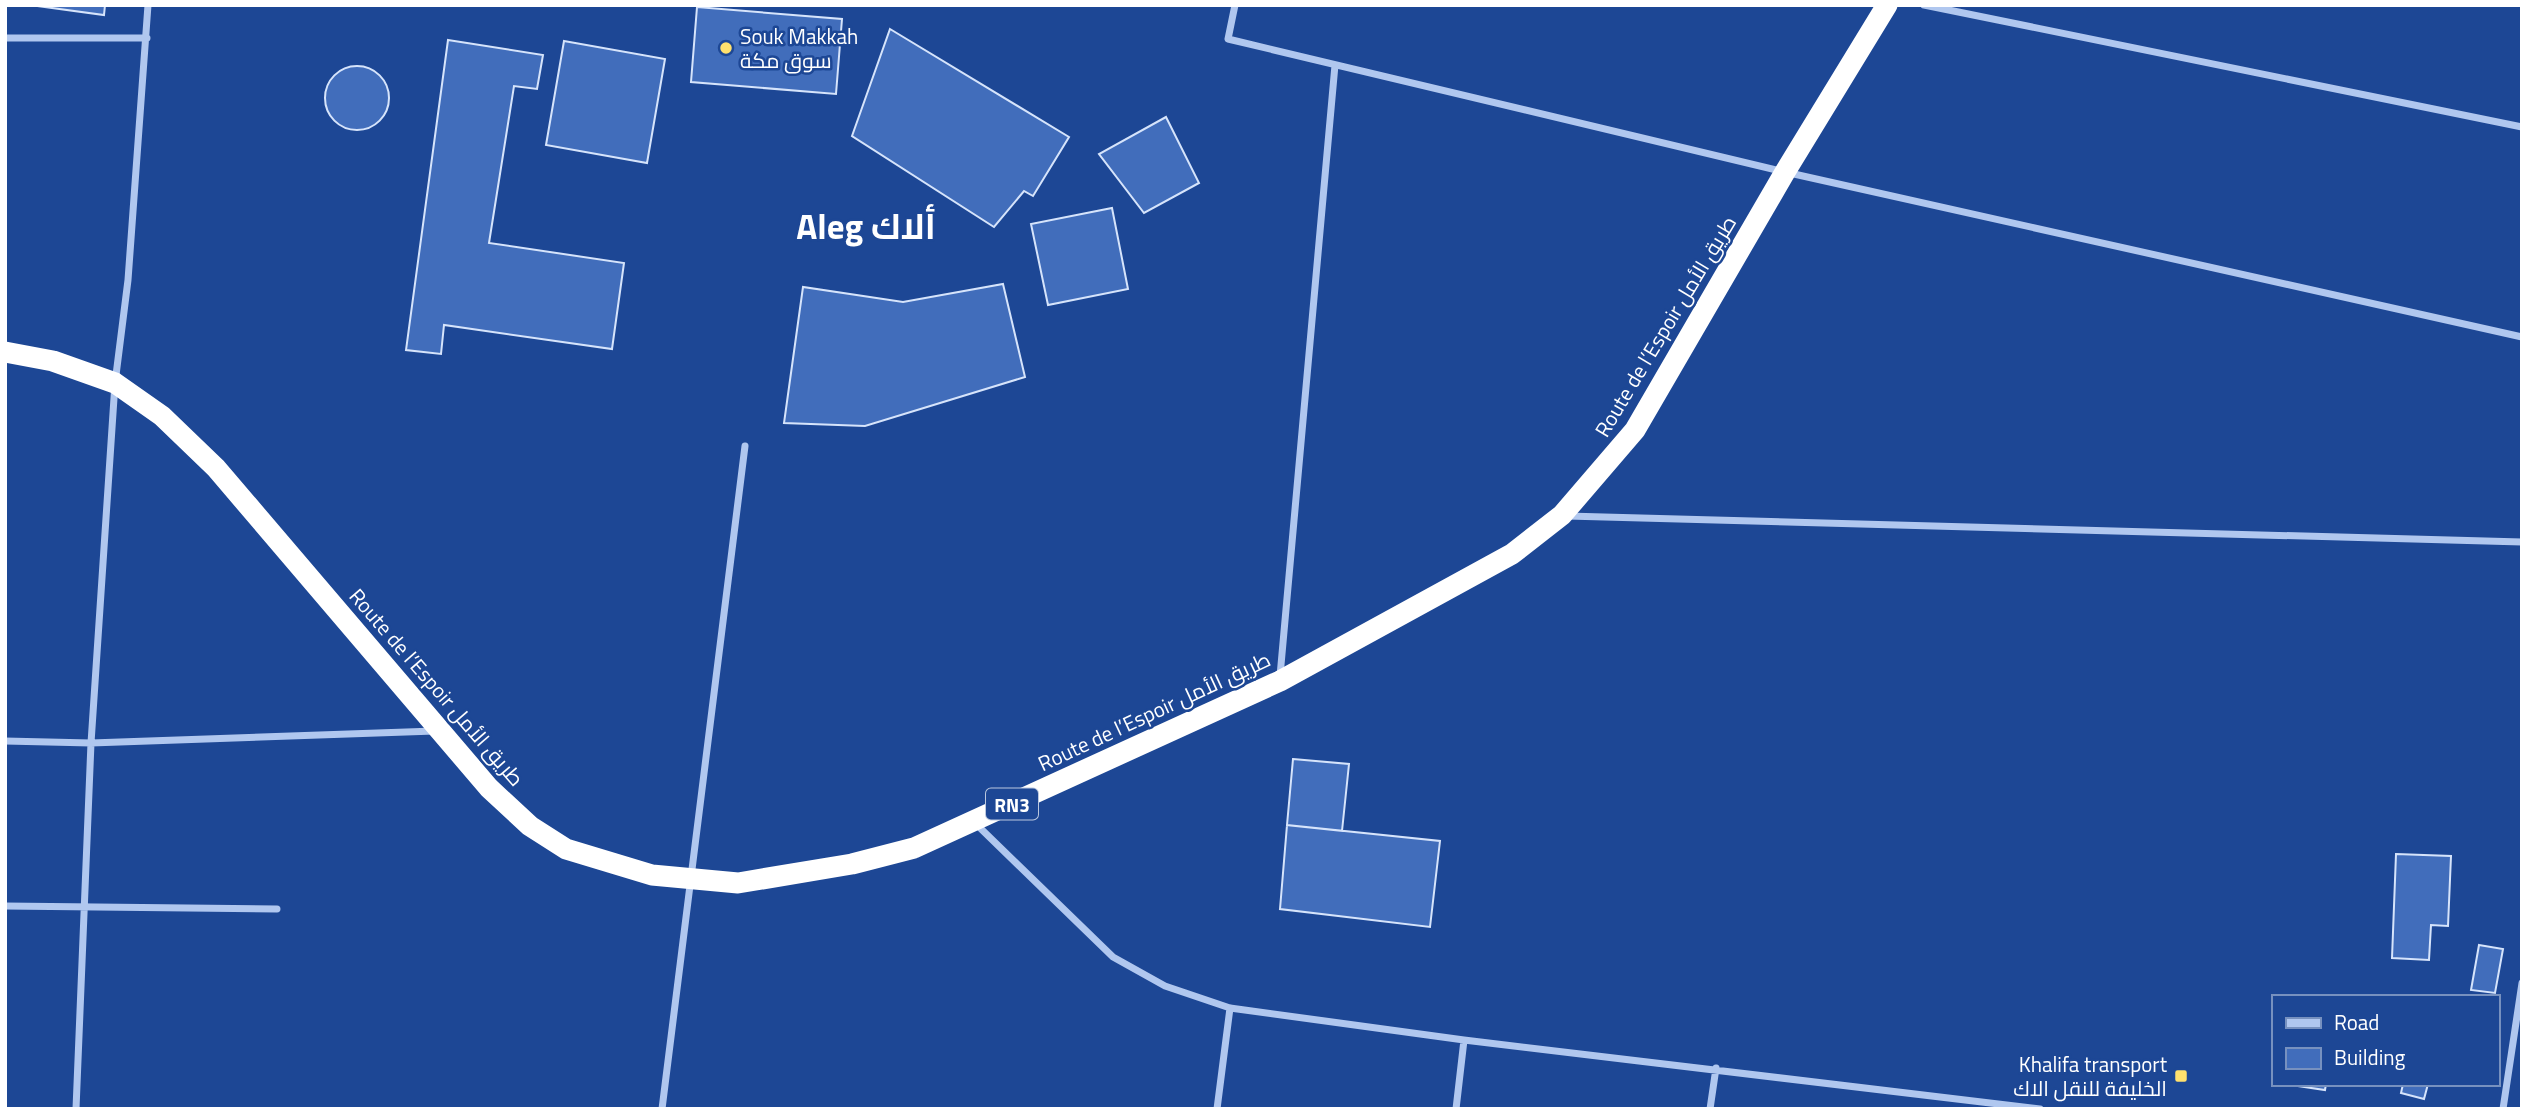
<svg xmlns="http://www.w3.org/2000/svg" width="2527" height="1114" font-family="'Titillium Web',Cairo,sans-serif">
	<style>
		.building { fill: #416dbb; stroke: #d6e4fb; stroke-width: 2 }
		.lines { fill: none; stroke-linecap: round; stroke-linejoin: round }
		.street { stroke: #b0c7ef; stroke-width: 7 }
		.highway { stroke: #fff; stroke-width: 21 }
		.poi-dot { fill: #ffe16e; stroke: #1d4795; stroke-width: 2.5 }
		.labels { text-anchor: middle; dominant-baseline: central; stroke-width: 5; stroke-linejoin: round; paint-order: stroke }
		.shield { fill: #1d4795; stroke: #bbc8df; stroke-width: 2 }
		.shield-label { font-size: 19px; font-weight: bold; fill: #fff }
		.poi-label { font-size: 21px; fill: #fff; stroke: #1d4795; text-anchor: start }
		.street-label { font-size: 21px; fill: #fff; stroke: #1d4795 }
		.town-label { font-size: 35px; font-weight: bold; fill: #fff; stroke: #1d4795 }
	</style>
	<rect width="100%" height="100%" fill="#1d4795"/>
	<path class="building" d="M30 5H105L104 15Z
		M697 7 842 19 836 94 691 82Z
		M890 29 1069 137 1033 196 1024 191 994 227 852 136Z
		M448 40 543 55 537 89 514 86 489 243 624 263 612 349 444 325 441 354 406 350Z
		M564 41 665 59 647 163 546 145Z
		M325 98a32 32 0 1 1 64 0a32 32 0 1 1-64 0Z
		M1166 117 1199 183 1144 213 1099 154Z
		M1112 208 1128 289 1048 305 1031 224Z
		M1003 284 1025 377 865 426 784 423 803 287 903 302Z
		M1293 759 1349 764 1342 831 1287 825Z
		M1287 825 1440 841 1430 927 1280 909Z
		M2396 854 2451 856 2448 926 2431 925 2429 960 2392 958Z
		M2479 945 2503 949 2495 993 2471 990Z
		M2284 1084H2326L2325 1090Z
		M2403 1084H2428L2424 1099 2401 1093Z"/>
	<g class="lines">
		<path class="street" d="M1235 5 1228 39 1785 172 2522 337
			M1924 5 2522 127
			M5 38H147
			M1567 516 2522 542
			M1280 676 1335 65
			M5 741 91 743 435 731
			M976 824 1113 957 1165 986 1230 1008 1464 1040 2040 1109
			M5 906 277 909
			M76 1109 91 743 115 383 128 280 148 5
			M662 1109 745 446
			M1217 1109 1230 1008
			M1456 1109 1464 1040
			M1710 1109 1716 1068
			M2503 1109 2522 983"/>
		<path class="highway" d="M5 352 53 361 115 383 162 416 216 468 489 788 530 826 566 849 652 875 738 883 852 864 914 848 1280 681 1512 554 1562 515 1635 430 1785 172 1887 5"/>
	</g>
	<g class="poi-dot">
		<circle cx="726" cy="48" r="7"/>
		<rect x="2174" y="1069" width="14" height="14" rx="3.5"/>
	</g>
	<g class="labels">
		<rect class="shield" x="986" y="788.5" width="52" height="31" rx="5"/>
		<g class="shield-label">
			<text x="1012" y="804">RN3</text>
		</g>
		<g class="poi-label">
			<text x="740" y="36">Souk Makkah<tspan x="740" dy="24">سوق مكة</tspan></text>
			<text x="2167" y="1064" text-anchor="end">Khalifa transport<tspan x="2167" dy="24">الخليفة للنقل الاك</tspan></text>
		</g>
		<g class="street-label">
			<text transform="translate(1665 326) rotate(-59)">Route de l’Espoir طريق الأمل</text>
			<text transform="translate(437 687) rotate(49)">Route de l’Espoir طريق الأمل</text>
			<text transform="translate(1154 711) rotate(-25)">Route de l’Espoir طريق الأمل</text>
		</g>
		<g class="town-label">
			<text x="866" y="226">Aleg ألاك</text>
		</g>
	</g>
	<rect width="2527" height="1114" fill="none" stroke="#ffffff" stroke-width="14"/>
	<rect x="2272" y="995" width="228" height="91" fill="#1d4795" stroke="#7791bf" stroke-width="2"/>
	<rect x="2286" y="1018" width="35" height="10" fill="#b0c7ef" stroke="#7791bf" stroke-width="2"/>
	<text x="2334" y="1030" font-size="21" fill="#ffffff">Road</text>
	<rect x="2286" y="1048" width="35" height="21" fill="#416dbb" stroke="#7791bf" stroke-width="2"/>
	<text x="2334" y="1065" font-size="21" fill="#ffffff">Building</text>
</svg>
